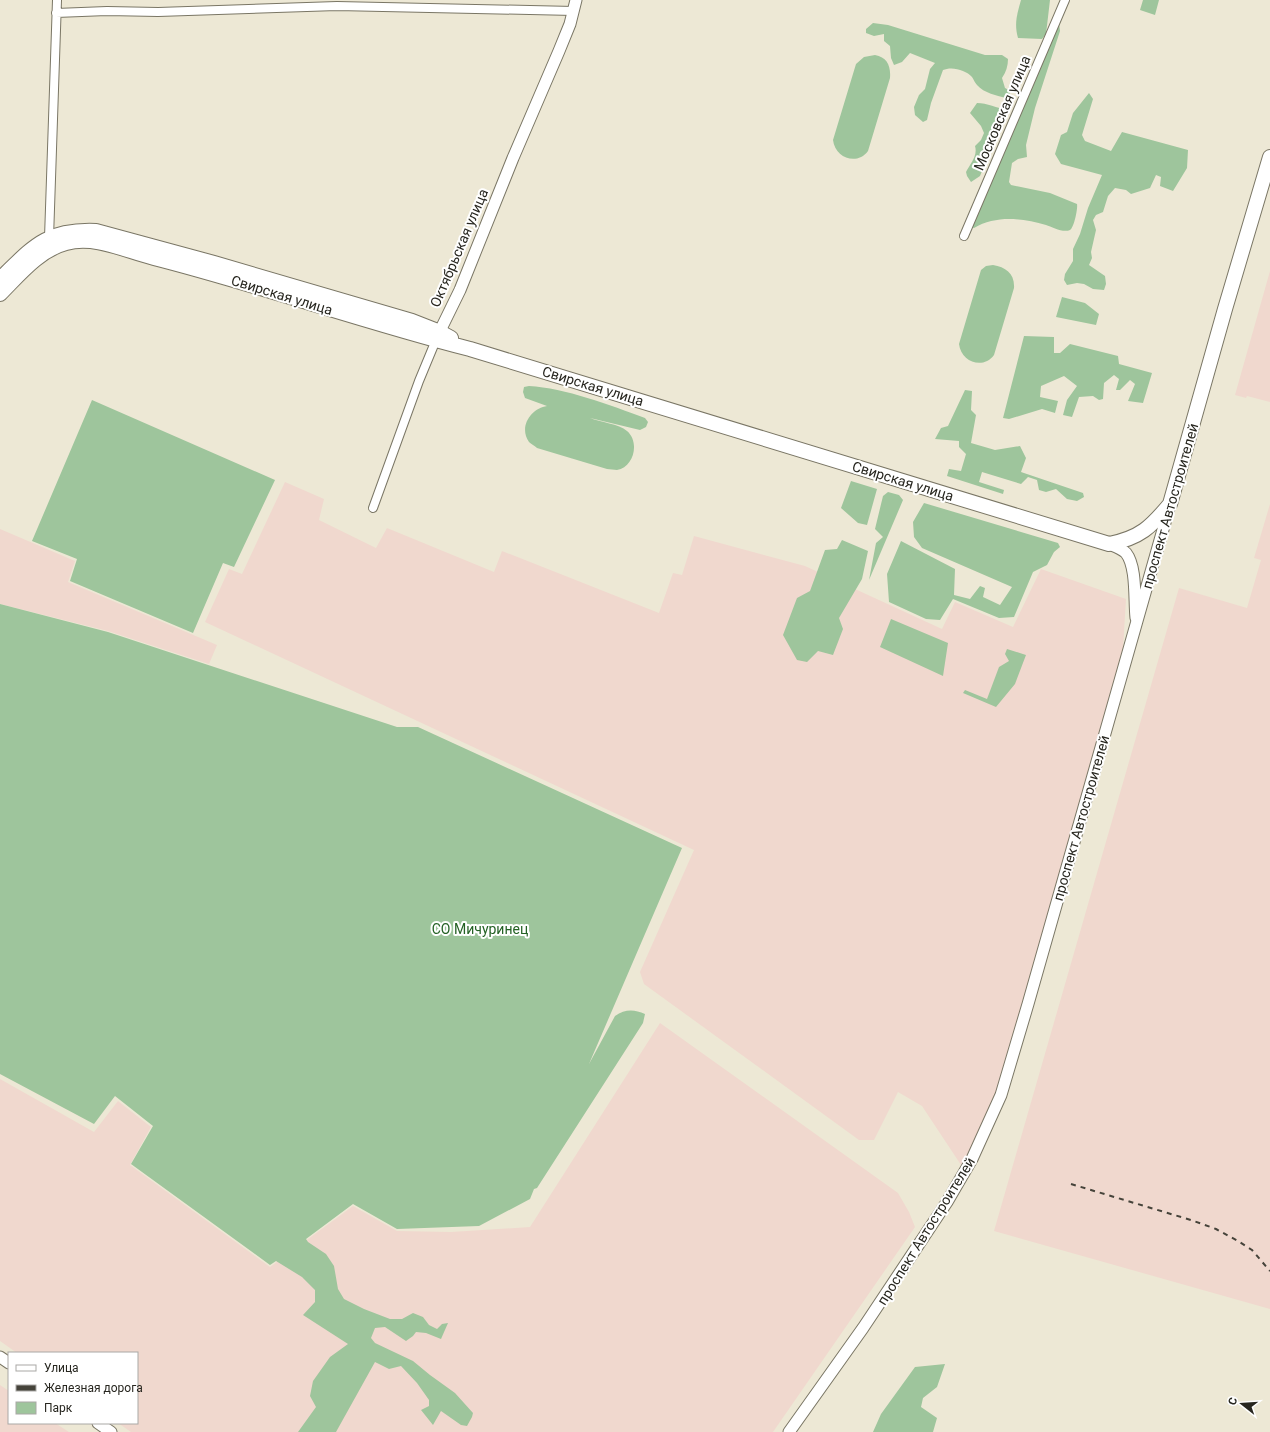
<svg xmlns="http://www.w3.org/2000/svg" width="1270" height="1432" font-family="Roboto,sans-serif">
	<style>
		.industrial { fill: #f0d8ce }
		.green { fill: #9ec59c }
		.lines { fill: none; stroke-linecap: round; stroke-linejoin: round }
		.street-casing { stroke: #7a7665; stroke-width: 10 }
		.secondary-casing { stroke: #7a7665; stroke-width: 13 }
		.highway-casing { stroke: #7a7665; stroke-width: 16 }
		.street { stroke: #fff; stroke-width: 8 }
		.secondary { stroke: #fff; stroke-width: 11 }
		.highway { stroke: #fff; stroke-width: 14 }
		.rail { stroke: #45433a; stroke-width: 2; stroke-dasharray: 5 5; stroke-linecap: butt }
		.labels { text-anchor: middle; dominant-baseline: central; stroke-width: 4; stroke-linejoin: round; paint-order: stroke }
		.street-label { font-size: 14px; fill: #27261f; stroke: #fff }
		.park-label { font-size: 14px; fill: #246124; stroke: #fff }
	</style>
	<rect width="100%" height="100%" fill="#ede8d5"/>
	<path class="industrial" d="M1270 271V402L1247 396 1246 398 1235 395Z
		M285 482 324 499 319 520 376 548 387 528 494 572 502 551 659 613 673 573 682 575 694 536 805 566 942 629 955 602 1013 627 1041 569 1126 599 1123 648 1000 1085 963 1168 922 1106 898 1092 874 1140H859L644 984 640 972 694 850 205 622 229 569 242 574Z
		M1270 504V1309L994 1231 1179 588 1247 608 1261 560 1254 558Z
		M0 529 75 561 68 582 217 645 209 664 108 631 0 604Z
		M660 1023 898 1193 909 1212 915 1227 773 1432H131L118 1423H137V1353H17L0 1341V1079L94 1132 118 1101 151 1127 130 1165 270 1267 353 1206 397 1231 451 1232 530 1227Z
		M0 1385 9 1391V1423H55L69 1432H0Z"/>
	<path class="green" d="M1021 0H1050L1046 34 1042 39 1018 38C1014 24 1017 14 1021 0Z
		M1143 0H1159L1155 15 1140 10Z
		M873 23 888 25 985 55H1002L1008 59C1008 66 1006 72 1002 78L1005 88 1011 91 1007 98C997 96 984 93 977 85 975 83 974 80 972 77 966 70 952 66 943 70L931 103 927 120 923 122 915 115 914 107 919 95 925 89 930 69 935 63 910 53 902 62 894 65 891 58 890 46 884 41V34L874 36 866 33V29Z
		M1059 23 1060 31 1035 108 1026 145 1027 157 1018 159 1012 163 1009 182 1011 185 1050 193 1077 204C1078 208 1074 228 1070 230 1063 233 1052 227 1046 225 1022 218 996 215 974 228L971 227Z
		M875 55C887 57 891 66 890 78L868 151C857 166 835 158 833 140L856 64 864 57Z
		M1089 93 1093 99 1082 135 1085 141 1111 151 1122 132 1188 150 1187 168 1173 191 1160 186 1161 177 1156 175 1150 188 1131 194 1126 190 1115 188 1108 196 1103 212 1096 215 1093 220 1096 230 1091 252 1092 258 1089 265 1105 276 1106 284 1104 290 1093 289 1084 284 1077 283 1067 285 1064 280 1065 274 1073 261V249L1080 234 1088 208 1102 175 1061 164 1055 154 1061 135 1067 132 1073 113Z
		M977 103C987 103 997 108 1007 110L980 176 971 182 967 176 966 172C970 164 978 156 975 146L981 140 984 133 981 126 970 113Z
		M993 265C1006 267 1015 274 1014 288L994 355C983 370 961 362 959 344L981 270 986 266Z
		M1062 297 1085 303 1099 314 1096 325 1056 317Z
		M1024 336 1054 337V353H1060L1070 344 1118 356 1119 364 1152 373 1143 403 1128 401 1135 384 1130 380 1120 390H1116L1119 379 1114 375 1104 383 1103 399 1099 400 1093 396 1079 397 1072 417 1063 415 1067 400 1077 386 1064 376 1041 386 1040 397 1058 401 1055 413 1042 409 1009 419 1003 418Z
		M529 386C565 388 610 405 645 418L648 422 646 427 640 430 590 418C600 422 619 424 627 431 640 442 634 467 617 470 614 470 610 469 607 469L537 448C535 446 531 444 529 442 518 426 532 408 547 406L525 398 523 392 524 387Z
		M965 390 972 391 971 410 976 415 971 443 995 450 1020 446 1026 458 1021 472 1083 493 1084 497 1077 501 1067 499 1056 489 1046 492 1039 490 1037 480 1028 477 1021 484 982 472 979 482 1004 490 1003 494 947 476 949 469 961 471 966 454 959 447V441L935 439 941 428 948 426Z
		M92 400 275 480 234 567 223 563 193 633 70 581 77 559 32 541Z
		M851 481 877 489 867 525 858 523 841 508Z
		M888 492 899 495 903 500 869 580 876 543 883 537 875 529 883 496Z
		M924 503 1058 543 1060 547 1054 552 1047 565 1033 572 1014 617 999 618 953 599 940 620 926 619 889 602 887 574 901 541 955 569 954 595 970 599 980 586 985 588 983 597 1000 605 1012 587 922 548 914 537 913 522Z
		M842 540 868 551 862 579 839 618 843 629 833 655 818 651 807 662 797 660 783 635 797 598 810 591 825 550 837 549Z
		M0 604 108 632 397 727H418L682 848 589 1064 615 1016C625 1009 634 1009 645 1014L643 1023 537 1188 534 1189 530 1199 479 1226 397 1229 353 1204 306 1239 308 1242 326 1254 334 1266 338 1289 344 1299 364 1309 390 1319H402L413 1313 423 1317 429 1325 437 1329 442 1324 448 1323 441 1339 426 1333 416 1332 413 1336 406 1341 385 1327 375 1328 371 1338 375 1343 413 1361 430 1375 455 1393 473 1413 472 1417 467 1426 461 1425 441 1411 433 1425 421 1410 429 1406V1400L417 1383 401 1366 389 1369 375 1362 336 1432H298L316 1407 310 1396 313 1381 330 1357 348 1344 303 1315 315 1302V1290L302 1277 276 1261 270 1265 131 1164 153 1126 115 1096 94 1124 0 1074Z
		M891 619 948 643 943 676 880 647Z
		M1007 649 1026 655 1015 684 996 707 963 693 965 690 987 699 999 667 1009 661 1005 654Z
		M945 1364 937 1387 923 1398 921 1407 937 1418 933 1432H873L881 1414 915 1367Z"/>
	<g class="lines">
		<defs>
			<path id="street" d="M56 13 107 11 158 12 337 6 574 11
				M964 236 1065 0
				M49 238 57 0
				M373 508 419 381 436 340"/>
			<path id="secondary" d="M436 339 460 290 513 158 559 51 570 24 576 0
				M1109 544C1114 546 1122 549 1126 553 1137 567 1134 600 1136 618
				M0 1357 9 1363
				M98 1423 111 1432
				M789 1432 863 1328 947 1202 972 1159 1001 1095 1028 1004 1170 505"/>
			<path id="highway" d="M0 279C33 247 46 229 96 231L214 263 412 321 440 332 451 338
				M0 294C19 275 39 250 66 243 95 235 126 251 154 258 260 285 364 322 470 349L1109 544C1140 538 1151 527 1170 504L1225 309 1270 157"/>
		</defs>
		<use href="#street" class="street-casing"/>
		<use href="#secondary" class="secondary-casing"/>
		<use href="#highway" class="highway-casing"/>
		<use href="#street" class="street"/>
		<use href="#secondary" class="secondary"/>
		<use href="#highway" class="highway"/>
		<path class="rail" d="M1071 1184 1191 1220 1216 1229 1238 1241 1252 1250 1270 1271"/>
	</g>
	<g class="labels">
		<g class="street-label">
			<text transform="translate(1002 113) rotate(-67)">Московская улица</text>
			<text transform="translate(459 248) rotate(-67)">Октябрьская улица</text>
			<text transform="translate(282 295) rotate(17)">Свирская улица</text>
			<text transform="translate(593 386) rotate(17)">Свирская улица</text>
			<text transform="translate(903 481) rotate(17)">Свирская улица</text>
			<text transform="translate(1170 506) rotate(-74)">проспект Автостроителей</text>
			<text transform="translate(1081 818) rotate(-74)">проспект Автостроителей</text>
			<text transform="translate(926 1231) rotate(-58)">проспект Автостроителей</text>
		</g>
		<g class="park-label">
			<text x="480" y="929">СО Мичуринец</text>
		</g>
	</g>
	<rect x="8" y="1352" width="130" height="72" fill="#ffffff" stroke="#a9a8a5"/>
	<rect x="16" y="1365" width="20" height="6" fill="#ffffff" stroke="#a9a8a5"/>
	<text x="44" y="1372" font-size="12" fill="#27261f">Улица</text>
	<rect x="16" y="1385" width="20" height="6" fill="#45433a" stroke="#a9a8a5"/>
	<text x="44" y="1392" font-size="12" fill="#27261f">Железная дорога</text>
	<rect x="16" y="1402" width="20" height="12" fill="#9ec59c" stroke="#a9a8a5"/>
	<text x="44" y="1412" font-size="12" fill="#27261f">Парк</text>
	<g transform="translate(1242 1404) rotate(287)" stroke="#ffffff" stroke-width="3" paint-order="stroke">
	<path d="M0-3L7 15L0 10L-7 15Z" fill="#27261f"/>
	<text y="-6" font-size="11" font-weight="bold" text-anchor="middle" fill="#27261f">С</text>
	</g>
</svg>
